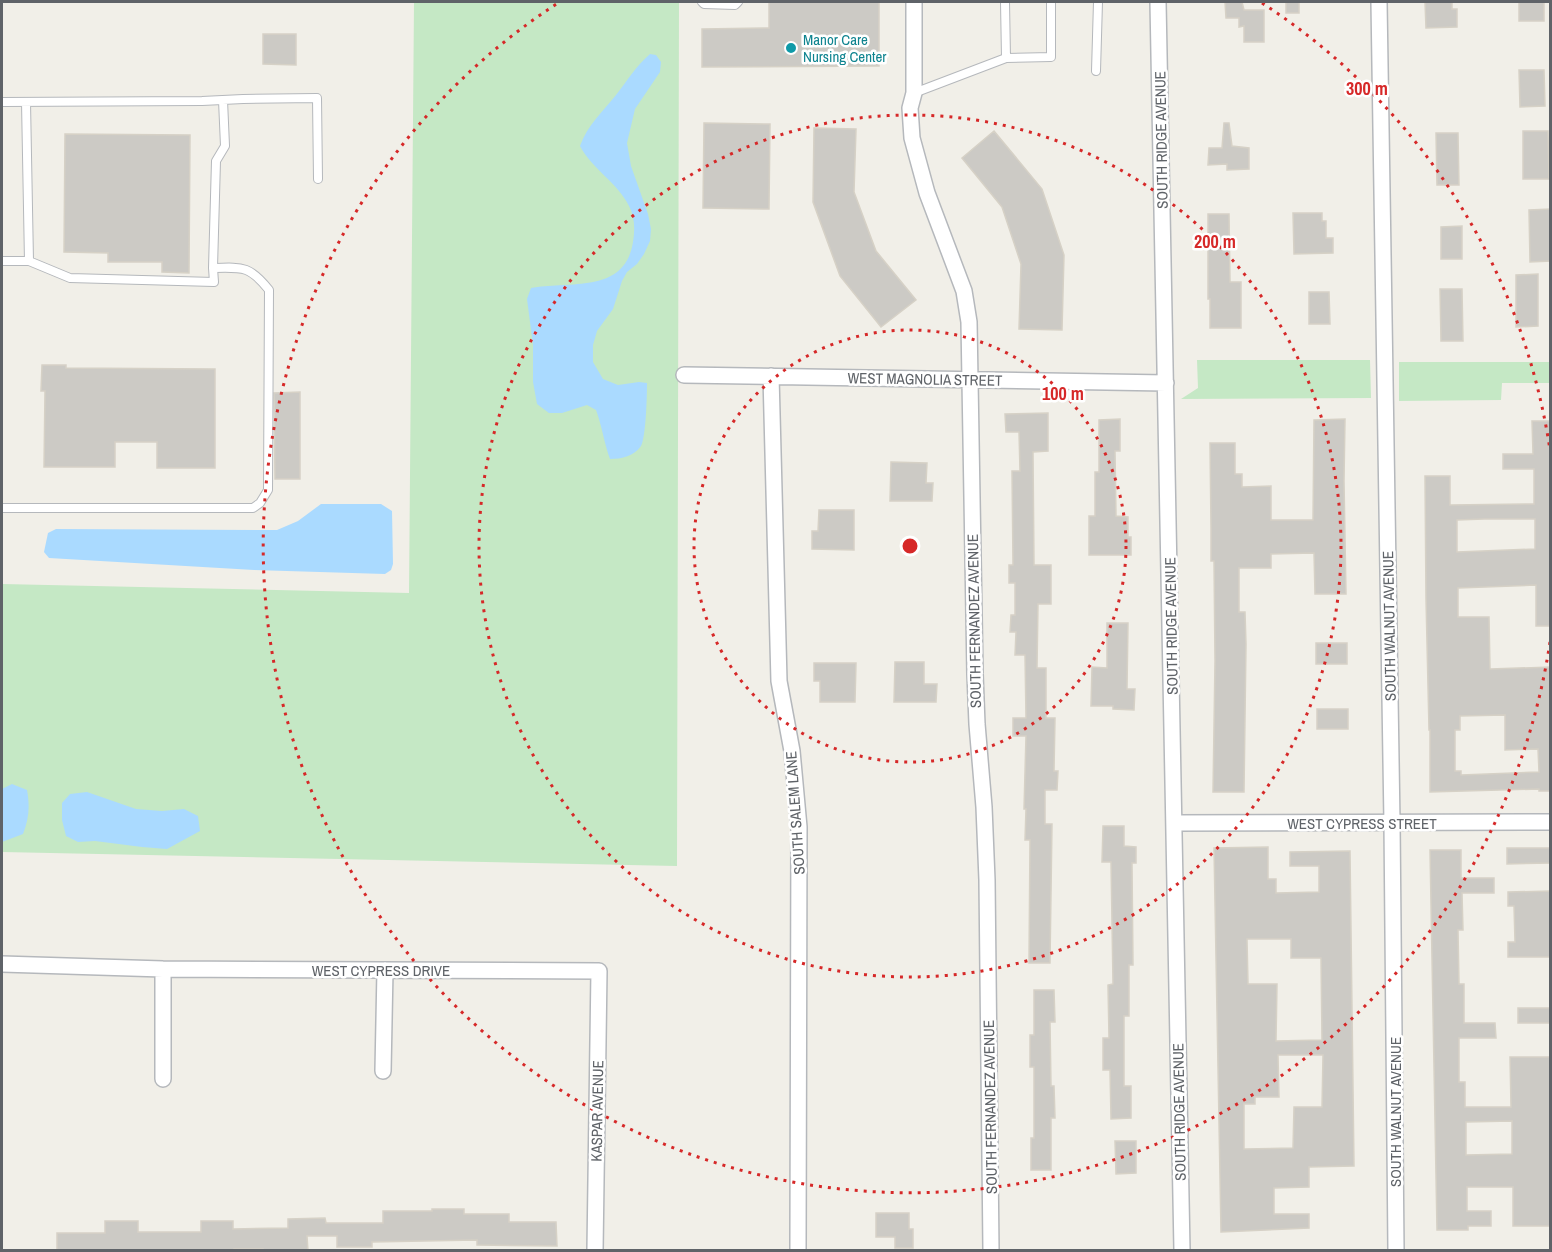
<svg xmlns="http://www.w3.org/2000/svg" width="1552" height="1252" font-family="'Archivo Narrow',sans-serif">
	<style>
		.green { fill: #c5e8c5 }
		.water { fill: #aadaff }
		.building { fill: #cccac5; stroke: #d6d1c6; stroke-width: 1.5; fill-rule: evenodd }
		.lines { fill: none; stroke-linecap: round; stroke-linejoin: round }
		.service-casing { stroke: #b5b8bc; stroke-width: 10 }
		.minor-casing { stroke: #b5b8bc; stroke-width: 18 }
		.service { stroke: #fff; stroke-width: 8 }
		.minor { stroke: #fff; stroke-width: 15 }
		.ring { fill: none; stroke: #d62828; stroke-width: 3; stroke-dasharray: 3 6 }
		.culture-dot { fill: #0f9aa8; stroke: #fff; stroke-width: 2 }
		.labels { text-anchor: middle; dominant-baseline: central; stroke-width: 5; stroke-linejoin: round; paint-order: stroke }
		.culture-label { font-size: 15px; fill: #0d838f; stroke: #fff; text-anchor: start }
		.street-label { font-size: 15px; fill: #5f6368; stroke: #fff }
		.centre { fill: #d62828; stroke: #fff; stroke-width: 3 }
		.ring-label { font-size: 18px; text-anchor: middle; font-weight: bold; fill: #d62828; stroke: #fff; stroke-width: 5; stroke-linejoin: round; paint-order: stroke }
	</style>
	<rect width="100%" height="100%" fill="#f1efe8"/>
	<path class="green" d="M414 2H679L677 866 2 852V584L409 593Z
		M1197 360H1370L1371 398 1181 399 1198 388Z
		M1399 362H1550V383H1502L1501 400 1399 401Z"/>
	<path class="water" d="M650 54 656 55 661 62 660 72 635 109 627 143 631 166 648 214 651 229 650 241 644 254 637 264 627 272 622 281 613 309 597 331 593 345V362L603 379 618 385 639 382 647 383C647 395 646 437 641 446 634 456 622 459 610 459 604 443 602 426 596 410L587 405 562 413H549L537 404 533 382V345L527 299 531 288C570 281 625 294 633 242 635 230 635 217 629 206 617 182 592 169 580 146 587 126 603 111 616 95 627 81 636 66 650 54Z
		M321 504H381L392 511 393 564 391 570 385 574 254 570 49 558 44 552 48 533 56 529 277 530 298 521Z
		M12 784 27 790C30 806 29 819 23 834L2 842V789Z
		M87 792 136 809 162 811 184 809 198 816 200 831 167 849 142 847 95 841 78 842 66 836 62 820V803L70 794Z"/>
	<path class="building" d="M769 2H879V66L702 67V29L769 28Z
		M1225 2H1242L1244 10H1264V42H1244V26L1239 27V18H1226Z
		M1286 2H1299V13H1286Z
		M1425 2H1452V9H1457V27L1426 28Z
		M1519 2H1544V21H1519Z
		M263 34H296V65L263 64Z
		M1519 70H1544L1545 106 1520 107Z
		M704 123 770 124 769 209 703 208Z
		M1224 123H1229L1232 146 1249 148V169L1227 170V164L1208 165 1209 148H1222Z
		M814 128 856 129 854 192 876 251 916 300 881 327 840 276 813 202Z
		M994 131 1042 189 1064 255 1062 330 1019 329 1021 264 1002 207 962 158Z
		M1523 131H1548L1549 179H1523Z
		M1436 133H1458L1459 185H1437Z
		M65 134 190 135 189 273 162 272V262H108V253L64 252Z
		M1551 209V261L1530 262 1529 210Z
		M1293 213H1322V221H1326V238H1333V253L1294 254Z
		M1208 214H1229L1230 282H1241V328H1210V299H1208Z
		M1462 226V259H1441V227Z
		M1538 274V326L1516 327V275Z
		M1440 289H1462L1463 341H1441Z
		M1309 292H1329L1330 324H1309Z
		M42 365H66V368L215 369V468H157V442H115V467H44L45 391H41Z
		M300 392V479H275L274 393Z
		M1048 413V451L1033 452 1034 565H1051V604H1038L1037 668H1046V718H1055L1054 771H1058L1057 790H1045V824H1052L1050 963H1029L1030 840H1025L1026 809H1024L1026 736H1013V718H1026L1025 655H1015L1016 632H1010L1011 615H1015V583H1009V565H1013L1012 471H1020L1019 432H1006L1005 414Z
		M1120 419V451H1115L1116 516 1128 517V537H1131V555H1089V516H1095V472H1099V420Z
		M1345 419 1344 481 1346 594H1315L1314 553 1271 554V568H1239V612H1245L1246 644 1244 792H1213L1215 661 1214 561H1211V528L1210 443H1235V474H1242V487L1271 486V520H1313L1314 420Z
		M1532 421H1551V626H1536V585L1458 588V617H1489L1490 669 1551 667V791H1539V789L1430 792V730H1429L1426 599 1425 476H1450V505L1534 504V469H1503V454H1533ZM1484 519H1535V549L1457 552V520ZM1505 715V750L1538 749 1539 772 1461 775V771H1455V730H1460V716Z
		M891 462 927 463 926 483H933L932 501H890Z
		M819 510H854V550L812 549V531H818Z
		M1107 623H1128L1127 689H1135L1134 710 1113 709V706H1091L1092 667 1107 668Z
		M1316 643H1347V664H1316Z
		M895 662H924V684H937L936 702H894Z
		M814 663H856L855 702H820V681H814Z
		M1317 709H1348V729H1317Z
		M1103 826H1124V846L1136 847V863H1132L1133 965H1129V1016H1124V1086H1131V1118L1111 1119 1110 1070H1103V1038H1109L1108 985 1113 984 1111 862H1102Z
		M1268 847V879H1276V893L1319 892V866H1290V852L1350 851 1354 1166 1309 1167V1187L1274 1188V1214H1309V1228L1221 1232 1214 848ZM1247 939H1291V958H1321L1322 1040 1276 1041 1277 984H1248ZM1278 1055H1323L1322 1107H1294L1293 1148 1244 1149V1104H1255V1097H1279Z
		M1507 848H1551V863L1507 864Z
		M1430 850H1461V878H1494V893H1462L1463 930H1458L1459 984H1464V1023H1495L1496 1038H1459V1082H1465V1107H1511L1510 1057H1551V1226H1513V1187H1467V1211H1491V1226H1468V1230H1437ZM1512 1121V1154L1466 1155V1122Z
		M1551 891V957H1508V942H1515L1514 906H1508V892Z
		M1034 990H1054L1055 1022H1050L1051 1086H1054L1055 1118H1051V1170H1031V1138H1034V1067H1030V1035H1034Z
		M1518 1008H1551V1023H1518Z
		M1115 1141H1136V1173L1116 1174Z
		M432 1209H464V1214H509V1222H556L557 1246 477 1245V1240L372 1242V1247H337V1236H307L308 1251H263V1249H234V1251H57V1233H105V1221H138V1232H201V1221H233V1229L288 1228V1219L325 1218 326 1223H383V1211H432Z
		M876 1213H909V1229H913V1248H895V1237H876Z"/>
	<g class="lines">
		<defs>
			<path id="service" d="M702 2 704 4 735 5 738 2
				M1006 58 1051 57V2
				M1096 71 1098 2
				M914 93 1006 58 1005 2
				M2 102 202 101 243 99 317 98 318 179
				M26 102 29 261
				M2 261H29L70 278 214 282 213 268 216 161 225 146 223 100
				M2 508H253L260 503 268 490 269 290C250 266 243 267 213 268"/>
			<path id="minor" d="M914 2V93L910 108 912 138 927 193 964 291 969 322 975 674 977 724 984 807 987 880 991 1250
				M1158 2 1182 1250
				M1379 2 1392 823 1396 1250
				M684 375 1166 383
				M771 376 779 681 792 751 799 827 798 1250
				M1174 823 1550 822
				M2 964 163 969 599 971 595 1250
				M163 969V1079
				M383 1071 385 970"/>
		</defs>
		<use href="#service" class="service-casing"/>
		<use href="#minor" class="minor-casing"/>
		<use href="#service" class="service"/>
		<use href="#minor" class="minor"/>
	</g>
	<g class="ring">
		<circle cx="910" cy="546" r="216"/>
		<circle cx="910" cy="546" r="431"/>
		<path d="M1550 642A647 647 0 1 1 558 3M1262 3A647 647 0 0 1 1550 450"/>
	</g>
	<circle class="culture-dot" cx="791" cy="48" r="6"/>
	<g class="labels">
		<g class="culture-label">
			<text x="803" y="39">Manor Care<tspan x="803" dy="17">Nursing Center</tspan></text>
		</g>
		<g class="street-label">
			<text transform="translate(1161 140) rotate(-91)">SOUTH RIDGE AVENUE</text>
			<text transform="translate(925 379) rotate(1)">WEST MAGNOLIA STREET</text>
			<text transform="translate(974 621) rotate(-91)">SOUTH FERNANDEZ AVENUE</text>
			<text transform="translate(1171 626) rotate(-91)">SOUTH RIDGE AVENUE</text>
			<text transform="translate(1389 626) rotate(-91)">SOUTH WALNUT AVENUE</text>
			<text transform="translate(795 813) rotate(-94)">SOUTH SALEM LANE</text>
			<text x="1362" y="823">WEST CYPRESS STREET</text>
			<text x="381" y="970">WEST CYPRESS DRIVE</text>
			<text transform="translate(990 1107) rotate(-91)">SOUTH FERNANDEZ AVENUE</text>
			<text transform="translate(597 1111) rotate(-89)">KASPAR AVENUE</text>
			<text transform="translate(1179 1112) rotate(-91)">SOUTH RIDGE AVENUE</text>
			<text transform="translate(1395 1112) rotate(-90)">SOUTH WALNUT AVENUE</text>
		</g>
	</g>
	<circle cx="910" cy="546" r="9" class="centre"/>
	<g class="ring-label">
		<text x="1367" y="95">300 m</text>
		<text x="1215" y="248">200 m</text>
		<text x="1063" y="400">100 m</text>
	</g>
	<rect width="1552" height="1252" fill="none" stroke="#5f6368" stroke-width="6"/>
</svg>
